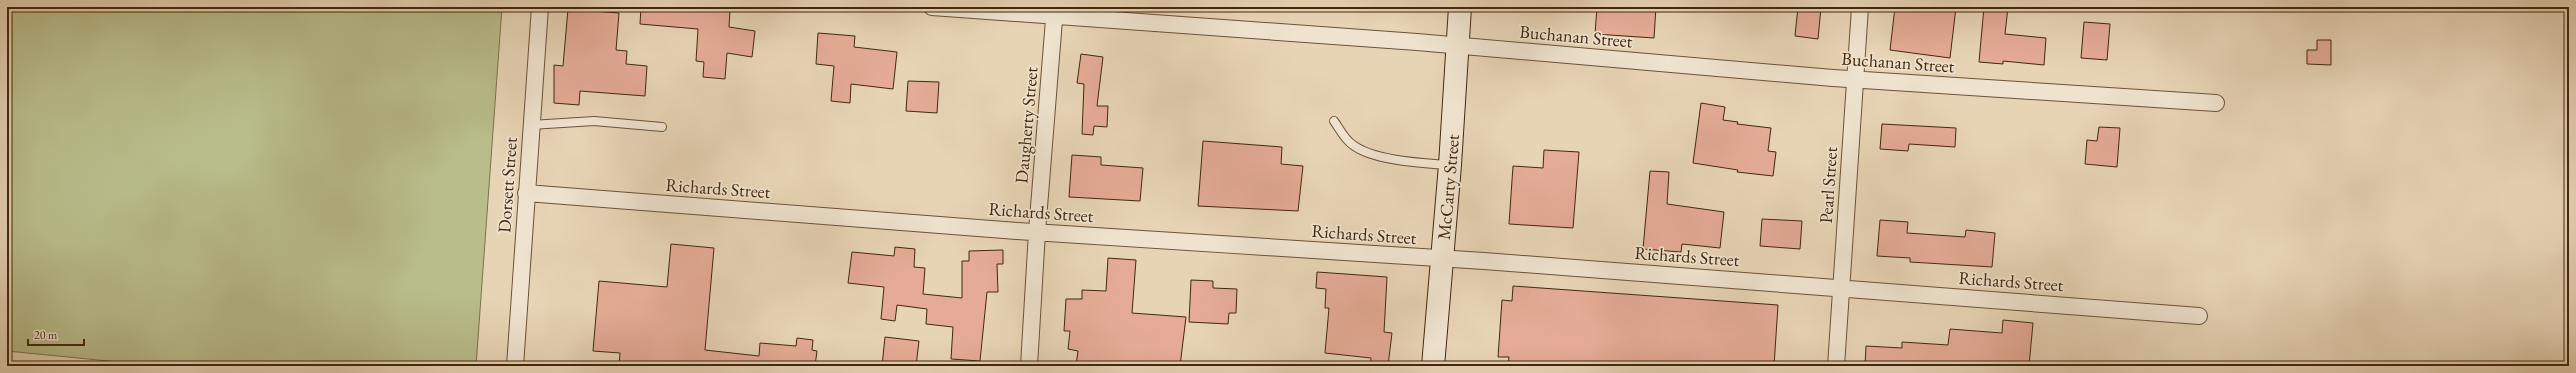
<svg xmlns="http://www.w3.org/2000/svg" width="2576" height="373" font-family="'EB Garamond',serif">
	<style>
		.green { fill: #b9bc8b; stroke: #7e724d }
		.building { fill: #e5ab96; stroke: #43270f }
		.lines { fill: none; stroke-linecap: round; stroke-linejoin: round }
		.service-casing { stroke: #6c5238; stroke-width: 10 }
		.minor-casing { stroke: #6c5238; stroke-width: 18 }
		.secondary-casing { stroke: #43270f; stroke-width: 24 }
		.service { stroke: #efe3cf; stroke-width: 8 }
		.minor { stroke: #efe3cf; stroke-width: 16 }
		.secondary { stroke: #efe3cf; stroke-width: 22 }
		.labels { text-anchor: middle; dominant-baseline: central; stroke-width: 3.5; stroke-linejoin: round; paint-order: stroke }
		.street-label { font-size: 18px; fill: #43270f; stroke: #efe3cf }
	</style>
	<rect width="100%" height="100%" fill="#e7d4b5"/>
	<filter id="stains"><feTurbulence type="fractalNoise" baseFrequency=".005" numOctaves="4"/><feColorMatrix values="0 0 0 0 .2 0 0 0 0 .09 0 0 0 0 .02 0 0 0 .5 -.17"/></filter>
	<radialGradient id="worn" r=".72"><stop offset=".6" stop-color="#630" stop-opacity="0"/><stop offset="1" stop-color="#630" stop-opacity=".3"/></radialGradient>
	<path class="green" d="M7 7H502L476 366H159L7 351Z"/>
	<path class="building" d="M641 7 730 10 729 27 755 31 752 57 727 53 725 79 703 77 704 62 696 61 698 29 640 24Z
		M1597 7H1656L1654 38 1595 34Z
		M1798 7H1821L1818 39 1795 36Z
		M1895 7H1956L1950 58 1890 50Z
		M1984 7H2008L2005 34 2046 38 2044 65 2003 61V64L1979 62Z
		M568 9 619 13 616 50 627 51 626 64 647 66 645 96 580 91 579 105 554 103V65L563 66Z
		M2084 22 2110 24 2107 60 2081 58Z
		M818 33 855 36 854 47 897 52 893 89 851 84 850 103 831 101 834 66 816 64Z
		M2317 40H2331V65L2307 64V50H2317Z
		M1081 54 1103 57 1097 106H1108L1107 127 1094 126 1093 135 1082 134 1084 84 1077 83Z
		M908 81 939 82 937 113 906 111Z
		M1701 103 1725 107 1723 120 1738 122 1737 124 1771 128 1768 151 1776 152 1773 176 1737 172 1738 170 1693 163Z
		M1882 124 1956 128 1955 147 1909 144 1908 151 1880 149Z
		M2099 127 2120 128 2117 167 2085 164 2087 140 2097 141Z
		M1203 141 1282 147 1281 164 1303 166 1298 211 1198 206Z
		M1544 150 1579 152 1573 228 1509 224 1513 166 1543 168Z
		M1072 155 1101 157V165L1143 168 1140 201 1069 197Z
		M1650 171 1669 172 1667 204 1724 212 1720 248 1682 244 1681 252 1643 249Z
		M1762 219 1802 221 1800 249 1760 246Z
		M1880 220 1908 222 1907 233 1965 237 1966 230 1995 233 1992 267 1910 262V258L1877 256Z
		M671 244 714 248 705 350 759 356 760 343 796 346 797 338 813 340 812 350 817 351 815 366H619L620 353 593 351 599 281 667 287Z
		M895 247 915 249 914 267 925 268 923 294 962 298V261H969V251L1003 250V264H997L998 292H987L980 361 951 359 953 327 926 324 927 309 897 305 895 321 881 319 884 287 848 283 852 252 894 256Z
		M1108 258 1136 260 1132 313 1186 317 1180 366 1076 365 1078 351 1068 349 1070 331H1064L1066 299H1082V290L1106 291Z
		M1317 272 1387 277 1384 332 1392 333 1388 366H1371V358L1325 353 1329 308H1325L1326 289 1316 288Z
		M1191 280 1213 281V288L1237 289 1236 313H1229L1228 324 1189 322Z
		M1513 286 1778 305 1774 366H1508L1509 357H1498L1502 300 1512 301Z
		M2003 320 2033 323 2029 366H1865L1866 346 1902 348V342L1948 345 1950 329 2002 333Z
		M885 337 919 341 916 366H882Z"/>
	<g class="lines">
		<defs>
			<path id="service" d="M1334 121C1339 128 1345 140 1353 145 1374 161 1423 163 1448 165
				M531 125 594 121 662 127"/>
			<path id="minor" d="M932 7 1417 42 1833 78 2216 103
				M526 193 1017 231 1484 261 2199 316
				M515 366 540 7
				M1029 366 1037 232 1055 7
				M1836 366 1860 7"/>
			<path id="secondary" d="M1433 366 1450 165 1460 7"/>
		</defs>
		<use href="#service" class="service-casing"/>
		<use href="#minor" class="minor-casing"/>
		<use href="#secondary" class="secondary-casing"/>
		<use href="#service" class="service"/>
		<use href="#minor" class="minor"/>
		<use href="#secondary" class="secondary"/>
	</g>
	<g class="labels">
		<g class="street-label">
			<text transform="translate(1576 36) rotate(5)">Buchanan Street</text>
			<text transform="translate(1898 62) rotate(4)">Buchanan Street</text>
			<text transform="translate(1026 125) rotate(-85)">Daugherty Street</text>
			<text transform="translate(507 185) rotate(-86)">Dorsett Street</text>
			<text transform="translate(1828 185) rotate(-86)">Pearl Street</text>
			<text transform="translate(1448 187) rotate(-85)">McCarty Street</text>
			<text transform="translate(718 188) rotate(4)">Richards Street</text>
			<text transform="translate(1041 212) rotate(4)">Richards Street</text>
			<text transform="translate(1364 234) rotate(4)">Richards Street</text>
			<text transform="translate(1687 256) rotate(4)">Richards Street</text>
			<text transform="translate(2011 281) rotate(4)">Richards Street</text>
		</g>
	</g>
	<rect width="2576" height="373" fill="none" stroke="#e7d4b5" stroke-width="24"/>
	<rect x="8" y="8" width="2560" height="357" fill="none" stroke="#43270f" stroke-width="2"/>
	<rect x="12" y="12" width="2552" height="349" fill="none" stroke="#43270f"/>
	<path d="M28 339v6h56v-6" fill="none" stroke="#43270f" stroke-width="2"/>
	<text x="34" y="339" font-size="12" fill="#43270f" stroke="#efe3cf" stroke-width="3" paint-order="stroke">20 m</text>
	<rect width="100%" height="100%" filter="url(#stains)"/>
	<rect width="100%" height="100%" fill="url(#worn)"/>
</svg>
